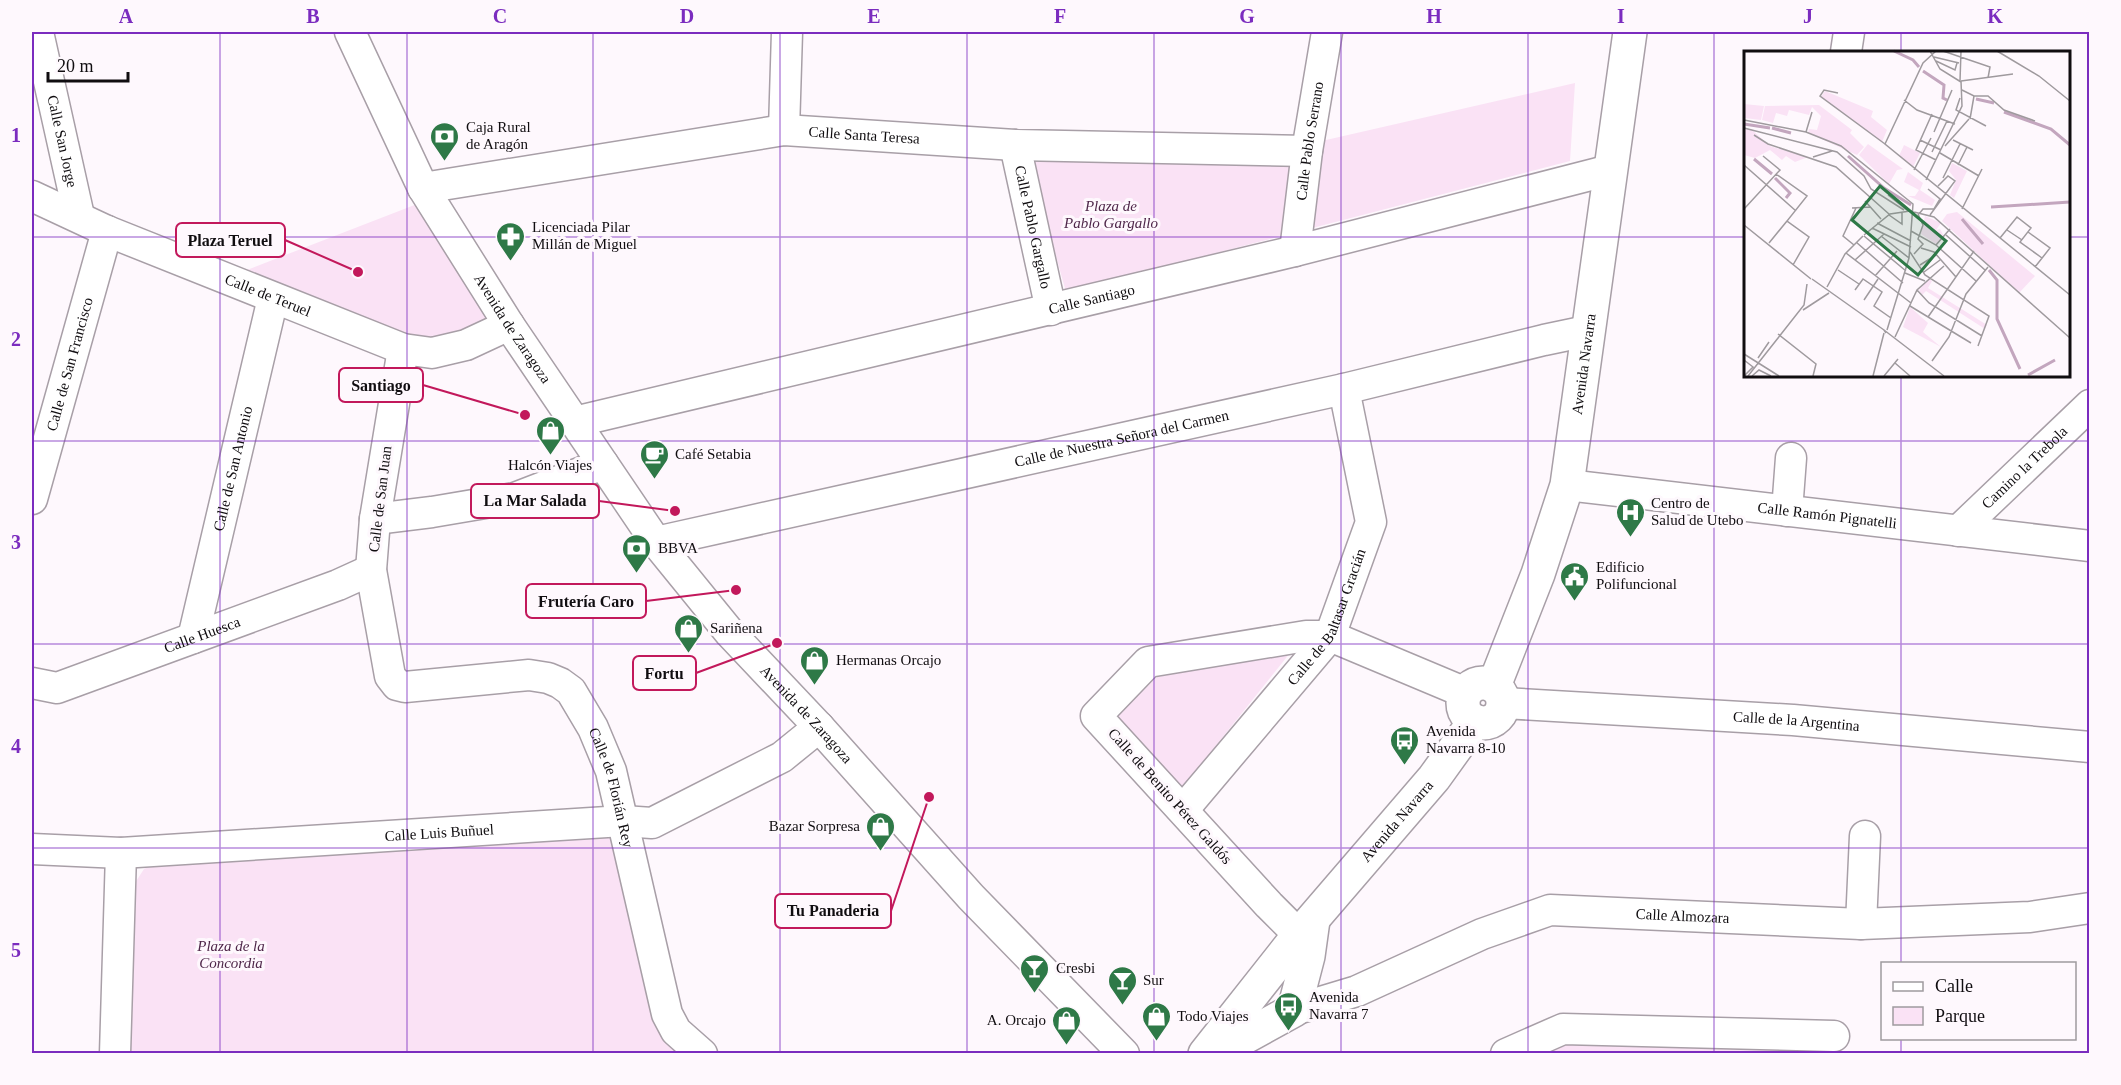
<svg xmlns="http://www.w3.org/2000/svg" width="2121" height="1085" font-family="Georgia,serif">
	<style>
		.green { fill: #fae2f5 }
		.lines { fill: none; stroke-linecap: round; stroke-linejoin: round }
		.street-casing { stroke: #a89fa7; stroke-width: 33 }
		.secondary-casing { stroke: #a89fa7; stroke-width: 36 }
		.street { stroke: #fff; stroke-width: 30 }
		.secondary { stroke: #fff; stroke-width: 33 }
		.grid { fill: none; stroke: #7b2cbf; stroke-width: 1.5; stroke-opacity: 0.55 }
		.labels { text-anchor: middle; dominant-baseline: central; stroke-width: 6; stroke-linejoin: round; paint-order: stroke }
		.poi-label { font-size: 15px; fill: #100d10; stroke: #fef8fd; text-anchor: start }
		.street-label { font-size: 15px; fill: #100d10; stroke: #fef8fd }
		.park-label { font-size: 15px; font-style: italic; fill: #4f274a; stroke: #fef8fd }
		.inset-river { fill: none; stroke: #c3a6be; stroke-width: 3 }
		.inset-road { fill: none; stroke: #9f9a9e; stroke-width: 1.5 }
		.view { fill: #2e7947; fill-opacity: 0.15; stroke: #2e7947; stroke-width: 3 }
		.inset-edge { fill: none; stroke: #100d10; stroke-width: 3 }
		.leader { fill: none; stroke: #c2185b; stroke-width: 2 }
		.callout-dot { fill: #c2185b; stroke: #fef8fd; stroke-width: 2 }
		.callout { fill: #fef8fd; stroke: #c2185b; stroke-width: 2 }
		.callout-label { font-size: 16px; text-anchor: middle; font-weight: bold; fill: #100d10 }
		.neatline { fill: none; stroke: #7b2cbf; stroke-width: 2 }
		.grid-label { font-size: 20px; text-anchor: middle; font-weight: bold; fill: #7b2cbf }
	</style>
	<rect width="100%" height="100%" fill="#fef8fd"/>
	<path class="green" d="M1575 83 1570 161 1066 292 1028 156 1326 140Z
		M430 199 509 325 432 353 226 278Z
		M1290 653 1178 793 1110 723 1157 677Z
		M603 833 614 841 683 1054H122L131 889 144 869 159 862Z
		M1566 1037 1827 1043V1053L1545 1054 1544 1046Z"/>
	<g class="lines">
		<defs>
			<g id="street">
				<path id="s1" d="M38 32 79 216"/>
				<path id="s2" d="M350 32 423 188 509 325 656 542 730 633 819 727 971 897 1124 1054"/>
				<path d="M1846 52 1849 32"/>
				<path d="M784 130 787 32"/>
				<path id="s3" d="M1015 145 1051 310"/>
				<path id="s4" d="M423 188 784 130 1015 145 1307 151"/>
				<path id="s5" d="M32 196 107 231 403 349 432 353 466 345 509 325"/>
				<path id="s6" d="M1295 251 1307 151 1327 32"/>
				<path id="s7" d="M403 349 375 519 371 570 390 676 397 685 405 687 529 675 548 678 560 683 571 691 593 728 611 771 667 1014 676 1031 702 1054"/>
				<path id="s8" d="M574 422 1295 251 1610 170"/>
				<path id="s9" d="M1567 485 2090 546"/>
				<path id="s10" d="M32 499 107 231"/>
				<path d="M1787 511 1791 458"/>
				<path d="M375 519 432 512 515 498 603 464"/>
				<path id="s11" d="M1958 531 2090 405"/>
				<path id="s12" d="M656 542 1344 389 1544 340 1587 331"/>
				<path id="s13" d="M193 638 273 298"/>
				<path id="s14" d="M32 683 57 688 338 585 371 570"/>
				<path id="s15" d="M1503 703 1793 720 2090 747"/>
				<path id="s16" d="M1183 810 1330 636 1371 522 1344 389"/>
				<path id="s17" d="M32 849 121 853 623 821 652 823 782 757 819 727"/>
				<path d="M1861 924 1865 836"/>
				<path d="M1299 935 1269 905 1096 716 1148 662 1306 636H1330L1466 693"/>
				<path id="s18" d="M1294 1010 1357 991 1482 934 1550 910 1861 924 2030 917 2090 908"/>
				<path d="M115 1054 121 853"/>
				<path d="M1506 1054 1563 1029 1834 1036"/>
			</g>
			<g id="secondary">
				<circle cx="1483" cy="703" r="20"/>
				<path id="s19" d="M1494 686 1538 574 1567 485 1630 32"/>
				<path id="s20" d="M1205 1054 1299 935 1434 778 1475 721"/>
				<path d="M1214 1054 1294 1010 1308 956 1313 920"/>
			</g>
		</defs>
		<use href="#street" class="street-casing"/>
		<use href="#secondary" class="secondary-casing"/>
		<use href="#street" class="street"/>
		<use href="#secondary" class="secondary"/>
	</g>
	<path class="grid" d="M220 32V1054M407 32V1054M593 32V1054M780 32V1054M967 32V1054M1154 32V1054M1341 32V1054M1528 32V1054M1714 32V1054M1901 32V52M32 237H1746M2068 237H2090M1901 375V964M32 441H2090M32 644H2090M32 848H2090M1901 1038V1054"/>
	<defs>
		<symbol id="bank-pin" viewBox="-11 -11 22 30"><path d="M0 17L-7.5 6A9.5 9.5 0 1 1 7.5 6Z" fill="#2e7947" stroke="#fef8fd"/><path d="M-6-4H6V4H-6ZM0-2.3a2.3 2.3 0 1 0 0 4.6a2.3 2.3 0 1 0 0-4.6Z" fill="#fff"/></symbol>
		<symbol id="pharmacy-pin" viewBox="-11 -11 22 30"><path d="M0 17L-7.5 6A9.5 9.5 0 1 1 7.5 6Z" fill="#2e7947" stroke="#fef8fd"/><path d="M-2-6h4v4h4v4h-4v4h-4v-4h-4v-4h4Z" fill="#fff"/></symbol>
		<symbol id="shop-pin" viewBox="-11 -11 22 30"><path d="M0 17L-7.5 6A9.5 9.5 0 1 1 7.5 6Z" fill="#2e7947" stroke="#fef8fd"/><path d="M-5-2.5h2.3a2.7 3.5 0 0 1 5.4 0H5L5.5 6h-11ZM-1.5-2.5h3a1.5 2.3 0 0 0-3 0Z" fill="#fff"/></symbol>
		<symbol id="cafe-pin" viewBox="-11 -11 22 30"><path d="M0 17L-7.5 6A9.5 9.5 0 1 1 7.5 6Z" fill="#2e7947" stroke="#fef8fd"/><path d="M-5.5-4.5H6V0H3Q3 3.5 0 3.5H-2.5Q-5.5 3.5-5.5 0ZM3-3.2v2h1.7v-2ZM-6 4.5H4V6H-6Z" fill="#fff"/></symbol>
		<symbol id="hospital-pin" viewBox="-11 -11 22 30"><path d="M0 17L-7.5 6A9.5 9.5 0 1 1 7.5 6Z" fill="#2e7947" stroke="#fef8fd"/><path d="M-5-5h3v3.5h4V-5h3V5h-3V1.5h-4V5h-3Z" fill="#fff"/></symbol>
		<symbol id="civic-pin" viewBox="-11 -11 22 30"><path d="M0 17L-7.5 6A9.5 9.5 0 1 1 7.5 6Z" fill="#2e7947" stroke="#fef8fd"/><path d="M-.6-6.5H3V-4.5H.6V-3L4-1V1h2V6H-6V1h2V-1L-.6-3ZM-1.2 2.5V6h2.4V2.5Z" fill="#fff"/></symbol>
		<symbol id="bus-pin" viewBox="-11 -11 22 30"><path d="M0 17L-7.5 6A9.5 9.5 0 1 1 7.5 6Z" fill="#2e7947" stroke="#fef8fd"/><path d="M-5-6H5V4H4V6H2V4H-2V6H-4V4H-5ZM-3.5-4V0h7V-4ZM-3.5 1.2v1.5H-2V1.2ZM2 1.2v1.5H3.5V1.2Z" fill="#fff"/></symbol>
		<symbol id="bar-pin" viewBox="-11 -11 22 30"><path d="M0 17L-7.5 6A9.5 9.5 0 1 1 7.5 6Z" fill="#2e7947" stroke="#fef8fd"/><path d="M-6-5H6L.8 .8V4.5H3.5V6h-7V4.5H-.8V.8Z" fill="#fff"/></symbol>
	</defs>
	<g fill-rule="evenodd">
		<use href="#bank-pin" x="428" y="120" width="33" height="45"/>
		<use href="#pharmacy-pin" x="494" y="220" width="33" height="45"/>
		<use href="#shop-pin" x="534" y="414" width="33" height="45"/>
		<use href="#cafe-pin" x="638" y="438" width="33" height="45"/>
		<use href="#hospital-pin" x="1614" y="496" width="33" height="45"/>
		<use href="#bank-pin" x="620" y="532" width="33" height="45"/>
		<use href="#civic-pin" x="1558" y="560" width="33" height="45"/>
		<use href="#shop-pin" x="672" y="612" width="33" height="45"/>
		<use href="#shop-pin" x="798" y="644" width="33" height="45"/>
		<use href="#bus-pin" x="1388" y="724" width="33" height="45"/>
		<use href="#shop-pin" x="864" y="810" width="33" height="45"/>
		<use href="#bar-pin" x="1018" y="952" width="33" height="45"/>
		<use href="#bar-pin" x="1106" y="964" width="33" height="45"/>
		<use href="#bus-pin" x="1272" y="990" width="33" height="45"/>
		<use href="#shop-pin" x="1140" y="1000" width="33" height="45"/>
		<use href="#shop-pin" x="1050" y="1004" width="33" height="45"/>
	</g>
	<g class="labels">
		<g class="poi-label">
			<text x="466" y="127">Caja Rural<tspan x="466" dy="17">de Aragón</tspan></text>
			<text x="532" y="227">Licenciada Pilar<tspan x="532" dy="17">Millán de Miguel</tspan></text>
			<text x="675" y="454">Café Setabia</text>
			<text x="550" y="465" text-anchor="middle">Halcón Viajes</text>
			<text x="1651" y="503">Centro de<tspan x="1651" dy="17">Salud de Utebo</tspan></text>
			<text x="658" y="548">BBVA</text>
			<text x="1596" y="567">Edificio<tspan x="1596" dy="17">Polifuncional</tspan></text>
			<text x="710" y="628">Sariñena</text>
			<text x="836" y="660">Hermanas Orcajo</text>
			<text x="1426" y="731">Avenida<tspan x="1426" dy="17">Navarra 8-10</tspan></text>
			<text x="860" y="826" text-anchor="end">Bazar Sorpresa</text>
			<text x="1056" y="968">Cresbi</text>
			<text x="1143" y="980">Sur</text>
			<text x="1309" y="997">Avenida<tspan x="1309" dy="17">Navarra 7</tspan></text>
			<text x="1177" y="1016">Todo Viajes</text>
			<text x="1046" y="1020" text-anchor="end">A. Orcajo</text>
		</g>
		<g class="street-label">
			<text stroke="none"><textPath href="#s4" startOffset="446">Calle Santa Teresa</textPath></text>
			<text stroke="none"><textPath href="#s6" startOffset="111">Calle Pablo Serrano</textPath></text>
			<text stroke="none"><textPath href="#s1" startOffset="112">Calle San Jorge</textPath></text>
			<text stroke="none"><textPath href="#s3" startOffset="84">Calle Pablo Gargallo</textPath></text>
			<text stroke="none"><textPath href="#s5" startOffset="256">Calle de Teruel</textPath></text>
			<text stroke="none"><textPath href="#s8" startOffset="532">Calle Santiago</textPath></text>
			<text stroke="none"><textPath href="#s2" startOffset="339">Avenida de Zaragoza</textPath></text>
			<text stroke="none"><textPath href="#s19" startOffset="336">Avenida Navarra</textPath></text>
			<text stroke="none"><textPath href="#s10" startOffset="140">Calle de San Francisco</textPath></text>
			<text stroke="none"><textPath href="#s12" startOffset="477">Calle de Nuestra Señora del Carmen</textPath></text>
			<text stroke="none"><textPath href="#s13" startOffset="174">Calle de San Antonio</textPath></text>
			<text stroke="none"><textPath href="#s11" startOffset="92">Camino la Trebola</textPath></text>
			<text transform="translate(380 499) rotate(-83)">Calle de San Juan</text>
			<text stroke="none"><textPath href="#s9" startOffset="262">Calle Ramón Pignatelli</textPath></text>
			<text stroke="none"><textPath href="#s16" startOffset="243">Calle de Baltasar Gracián</textPath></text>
			<text stroke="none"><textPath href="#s14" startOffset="180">Calle Huesca</textPath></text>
			<text stroke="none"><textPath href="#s2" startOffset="825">Avenida de Zaragoza</textPath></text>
			<text stroke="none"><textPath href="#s15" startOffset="294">Calle de la Argentina</textPath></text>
			<text stroke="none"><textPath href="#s7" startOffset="627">Calle de Florián Rey</textPath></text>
			<text transform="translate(1170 796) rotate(48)">Calle de Benito Pérez Galdós</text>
			<text stroke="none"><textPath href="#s20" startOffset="302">Avenida Navarra</textPath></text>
			<text stroke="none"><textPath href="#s17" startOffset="408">Calle Luis Buñuel</textPath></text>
			<text stroke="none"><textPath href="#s18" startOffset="408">Calle Almozara</textPath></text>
		</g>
		<g class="park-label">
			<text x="1111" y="206">Plaza de<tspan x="1111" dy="17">Pablo Gargallo</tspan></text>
			<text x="231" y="946">Plaza de la<tspan x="231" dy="17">Concordia</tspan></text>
		</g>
	</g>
	<g transform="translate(1744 51)">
		<rect width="326" height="326" fill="#fef8fd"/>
		<path d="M81 40 129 60 127 66 143 79 138 91 77 46ZM0 53 20 55 17 69 0 67ZM75 54 108 79 106 82 120 96 113 104 64 82 65 78 73 79 77 65 68 56 65 64 45 59 43 65 32 62 29 72 18 69 21 55ZM0 78H7L26 95 64 106 51 111 42 105 38 109 26 99 11 107 0 104ZM124 93 159 118 153 119 145 133 115 104ZM160 94 176 102 169 116 155 105ZM208 112 223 120 210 147 206 144 212 129 205 120ZM164 121 179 132 176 139 191 149 188 155 164 145H171L175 139 160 131ZM213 161 291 225 275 242 198 170 203 163ZM181 165 197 172 192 179 196 178 200 185 192 193 177 183ZM185 228 188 230 184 237 243 274 241 278 182 240 178 244 175 239ZM166 256 184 272 179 281 197 296 159 276Z" fill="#fae2f5"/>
		<path class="inset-river" d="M150 0 169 9 175 16M179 20 200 34 199 47 203 49M232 48 250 52M260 61 307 78 326 94M0 73 26 77M28 77 47 82M104 105 140 137 167 154M10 108 28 123M31 127 46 142 42 147M247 156 326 151M218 168 239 193M245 219 253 229V268L276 318M284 324 311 309"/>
		<path class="inset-road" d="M186 0 196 18 217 31M192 0 179 12 141 93 326 244M199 0 246 16 244 27M253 0 295 25 326 50M190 6 215 12M192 10 211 19 213 12M216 30 217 0M217 30 269 23M218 39 230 45H244L260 59 291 70M94 42 80 39 76 45 141 93M216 47 212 59 242 75M160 49 173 59 211 73M188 63 172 99 192 109M226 68 230 45M0 69 62 81 97 95 169 153 165 207 143 279M0 77 93 101 120 125 127 138 160 159M62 81 68 61M190 81 208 39M10 84 24 93 92 116 145 163M176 89 197 99M209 89 229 99M201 95 225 68M188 101 203 70M196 102 235 125M69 106 88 100M0 114 52 160M214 114 223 96M170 119 187 87M32 123 63 145 43 170 65 186 49 214M199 127 216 93M182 129 218 55 217 30M144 144 164 160M121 150 137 168M108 157 126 156M0 158 36 119 19 105M218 158 238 118M175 163 179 158H190L196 148 184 138M145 164 158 173V161M186 164 211 130 204 125 194 135M133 172 167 190M0 174 67 228M128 177 167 196M263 179 278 189M167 180 192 194 232 230M284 181 306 197 291 216M120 184 146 163 166 160 190 166 326 287M202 184 241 219M120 185 162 220M137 185 165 207M256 187 273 166 287 177 276 191 298 207M112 191 159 232M25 192 43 170M110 194 99 185 112 157M192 194 206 178M177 197 190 201 212 226M166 201 181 224 245 265 234 295M102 202 167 252M170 203 179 193 174 188 179 174 174 163M111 209 140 183M176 214 192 204M94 219 115 233M180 221 196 209M161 222 181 230M131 225 153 200M68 228 140 279M83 236 101 203 119 185M111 239 119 228 138 241 130 255 147 267M173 239 185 252 238 285M120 249 134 228M166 255 227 292M59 259 85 242M184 266 230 200M142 282 140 279 200 325M34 283 72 313 69 325M151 286 173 239 200 215M0 303 35 325M14 307 25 291M0 309 9 316 0 325M188 310 205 286 222 243 244 216M151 312 166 325M4 325 60 254 63 233M8 325 15 319 27 325M129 325 140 282M140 325 154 308"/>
		<path class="view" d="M136 135 202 190 174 224 108 169Z"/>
		<rect width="326" height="326" class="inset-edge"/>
	</g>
	<path class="leader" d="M358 272L285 240M525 415L423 385M675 511L599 501M736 590L646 601M777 643L696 673M929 797L891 911"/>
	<g class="callout-dot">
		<circle cx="358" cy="272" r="6"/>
		<circle cx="525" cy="415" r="6"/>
		<circle cx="675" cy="511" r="6"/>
		<circle cx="736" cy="590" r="6"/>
		<circle cx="777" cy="643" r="6"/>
		<circle cx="929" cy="797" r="6"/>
	</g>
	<g class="callout">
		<rect x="176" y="223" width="109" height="34" rx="6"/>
		<rect x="339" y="368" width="84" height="34" rx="6"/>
		<rect x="471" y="484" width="128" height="34" rx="6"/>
		<rect x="526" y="584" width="120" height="34" rx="6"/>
		<rect x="633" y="656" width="63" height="34" rx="6"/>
		<rect x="775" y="894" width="116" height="34" rx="6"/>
	</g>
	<g class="callout-label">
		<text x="230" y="246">Plaza Teruel</text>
		<text x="381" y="391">Santiago</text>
		<text x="535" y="506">La Mar Salada</text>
		<text x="586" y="607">Frutería Caro</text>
		<text x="664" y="679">Fortu</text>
		<text x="833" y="916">Tu Panaderia</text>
	</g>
	<rect width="2121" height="1085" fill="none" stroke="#fef8fd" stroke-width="66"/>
	<rect x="1881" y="962" width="195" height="78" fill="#fef8fd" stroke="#9f9a9e" stroke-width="1.5"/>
	<rect x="1893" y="982" width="30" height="9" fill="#ffffff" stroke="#9f9a9e" stroke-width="1.5"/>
	<text x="1935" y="992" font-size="18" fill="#100d10">Calle</text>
	<rect x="1893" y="1007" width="30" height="18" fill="#fae2f5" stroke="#9f9a9e" stroke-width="1.5"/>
	<text x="1935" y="1022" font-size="18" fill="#100d10">Parque</text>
	<path d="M48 72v9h80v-9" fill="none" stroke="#100d10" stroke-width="3"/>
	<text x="57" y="72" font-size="18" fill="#100d10" stroke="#fef8fd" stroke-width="4.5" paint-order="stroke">20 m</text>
	<rect x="33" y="33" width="2055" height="1019" class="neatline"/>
	<g class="grid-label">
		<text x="126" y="23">A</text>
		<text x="313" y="23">B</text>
		<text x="500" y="23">C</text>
		<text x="687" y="23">D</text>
		<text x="874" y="23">E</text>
		<text x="1060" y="23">F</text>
		<text x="1247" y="23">G</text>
		<text x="1434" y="23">H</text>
		<text x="1621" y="23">I</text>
		<text x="1808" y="23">J</text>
		<text x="1995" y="23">K</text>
		<text x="16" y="142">1</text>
		<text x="16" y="346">2</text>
		<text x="16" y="549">3</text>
		<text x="16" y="753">4</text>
		<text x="16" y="957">5</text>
	</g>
</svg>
